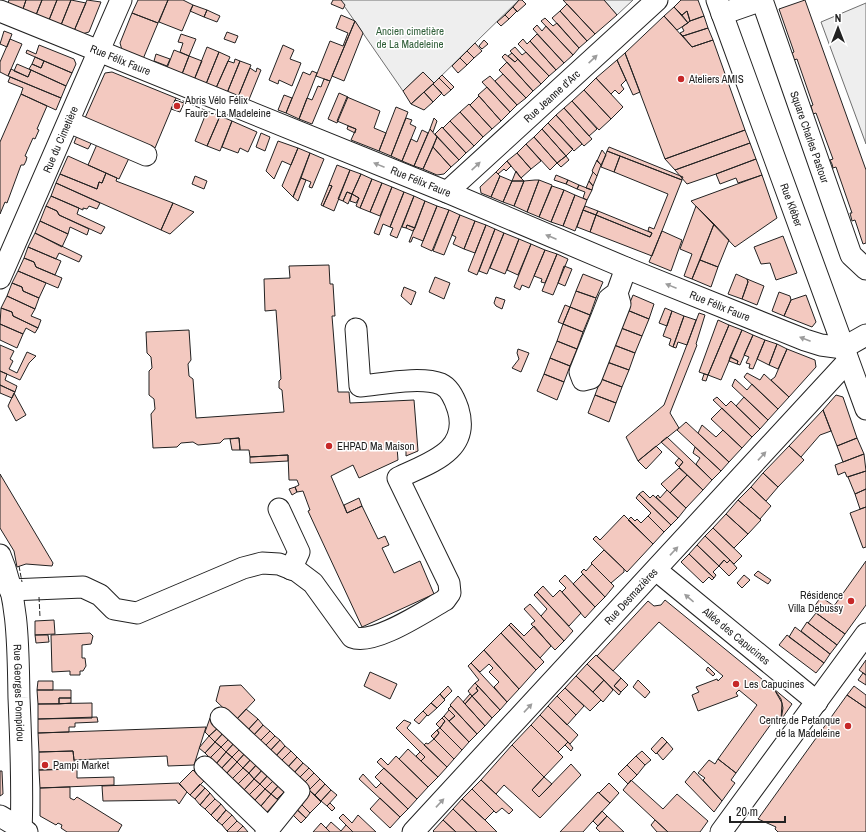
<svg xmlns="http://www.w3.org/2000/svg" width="866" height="832" font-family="'Archivo Narrow',sans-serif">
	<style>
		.green { fill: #eee; stroke: #6f6f6f }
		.building { fill: #f3c9c0; stroke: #222 }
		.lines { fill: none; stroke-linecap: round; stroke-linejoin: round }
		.minor-casing { stroke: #222; stroke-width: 23 }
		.minor { stroke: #fff; stroke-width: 21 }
		.fence { stroke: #222; stroke-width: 1; stroke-dasharray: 5 2; stroke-linecap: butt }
		.oneway { fill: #9c9c9c }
		.poi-dot { fill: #c62828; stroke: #fff; stroke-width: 1.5 }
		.labels { text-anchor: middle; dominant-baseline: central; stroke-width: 3; stroke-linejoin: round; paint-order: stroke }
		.park-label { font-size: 11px; fill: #2f5e38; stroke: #fff }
		.street-label { font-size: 11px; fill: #222; stroke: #fff }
		.poi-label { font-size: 11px; fill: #222; stroke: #fff; text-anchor: start }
	</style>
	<rect width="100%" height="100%" fill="#fff"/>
	<path class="green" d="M340 0H519L434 83 423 72 403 91Z
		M604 0H633L617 15Z
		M866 3V144L821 22Z"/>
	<path class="building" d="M9 0H26L23 9 8 3Z
		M26 0H42L36 15 23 9Z
		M42 0H57L49 20 36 15Z
		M57 0H71L61 25 49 20Z
		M71 0 86 3 74 31 61 25Z
		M87 0 101 2 89 32 82 34 74 31Z
		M138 0H168L158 23 132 13Z
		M168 0H183L193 5 182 31 159 22Z
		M333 0H341L345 5 343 9 331 4Z
		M519 0H522L526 4 517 12 513 7Z
		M563 0H604L617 15 595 34Z
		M681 0H698L704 16 690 21 687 11 682 15 674 7Z
		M805 0 866 170V243L863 244 855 220 852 221 850 213H852L836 167 833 168 832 164 830 160 833 159 816 113 813 114 811 106 813 105 797 59 794 60 792 53 794 52 779 9Z
		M567 4 595 34 587 41 560 11Z
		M193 5 207 10 204 17 190 11Z
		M513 7 517 11 509 19 505 15Z
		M674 7 688 23 677 30 664 16Z
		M207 10 220 16 217 22 204 17Z
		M560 11 587 41 579 48 552 18Z
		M687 11 690 21 688 23 682 15Z
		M132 13 158 23 143 59 122 50 120 43Z
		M341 15 355 21 330 81 316 76 330 41 343 46 348 33 336 28Z
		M505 15 509 19 501 26 497 22Z
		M664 16 692 47 713 40 745 130 665 159 625 53Z
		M704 16 708 28 683 36 680 33 684 31 682 27 690 21Z
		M545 18 553 26 557 23 579 48 573 55 541 21Z
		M355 21 363 33 344 81 332 76Z
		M537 25 542 31 546 26 573 55 564 63 533 29Z
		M708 28 713 40 692 47 683 36Z
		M4 31 12 34 7 47 0 44Z
		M227 32 238 36 235 43 224 39Z
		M181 34 196 39 189 56 180 52 183 43 178 42Z
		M537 34 564 63 556 70 530 41Z
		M10 39 22 44 8 76 0 72V62Z
		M523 39 527 44 530 41 556 70 549 76 518 44Z
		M484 40 488 44 482 49 479 46Z
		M475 43 482 51 474 58 467 51Z
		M39 45 74 59 76 64 72 73 26 53 27 50 36 54Z
		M283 45 294 50 290 59 301 63 292 86 279 80 278 84 269 80Z
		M207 47 219 52 206 84 194 80Z
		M515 47 522 55 526 52 549 76 541 84 510 51Z
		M174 50 189 56 182 74 167 68Z
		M467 51 474 58 467 65 460 58Z
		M219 52 230 57 216 88 206 84Z
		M512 53 518 59 515 62 508 56Z
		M625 53 640 92 633 95 617 60Z
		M156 54 170 59 167 66 154 61Z
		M505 54 515 62 518 59 541 84 533 91 502 57Z
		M189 56 202 61 194 80 182 74Z
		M35 57 44 61 41 68 32 64Z
		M460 58 467 65 458 73 452 66Z
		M235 59 240 61 227 93 216 88 228 61 234 63Z
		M617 60 626 80 621 85 624 89 619 94 615 90 611 94 596 78Z
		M44 61 72 73 66 86 29 69 32 64 41 68Z
		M240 61 251 65 238 97 227 93Z
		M507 62 533 91 526 98 499 70Z
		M17 64 31 70 28 77 14 71Z
		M250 68 256 72 257 68 261 70 248 102 238 97Z
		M11 69 28 77 31 70 66 86 61 98 8 76Z
		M312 71 317 73 299 119 286 113 303 72 310 75Z
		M112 72 176 98 155 148 85 118 105 73Z
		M423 72 434 83 411 104 403 91Z
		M503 74 526 98 517 105 495 81Z
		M442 75 454 87 451 90 439 78Z
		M490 76 517 105 510 112 482 82Z
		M10 77 61 98 56 110 21 94 23 88 8 82Z
		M439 78 451 90 444 96 433 84Z
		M596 78 623 107 611 119 584 90Z
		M324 79 330 81 312 124 299 119 307 98 312 100 318 86 321 87Z
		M433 84 442 93 433 102 424 92Z
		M487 87 510 112 501 121 478 95Z
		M584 90 611 119 599 130 572 101Z
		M424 92 433 102 424 110 411 104Z
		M339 93 348 97 337 123 328 119Z
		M21 94 47 106 37 129 39 130 35 139 33 138 25 156 27 157 26 161 24 165H21L7 203 5 202 0 214V142Z
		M284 95 292 98 286 113 278 110Z
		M479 96 501 121 492 129 470 105Z
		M347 97 380 111 374 128 386 133 379 151 351 140 356 129 337 121Z
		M175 100 184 103 180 112 171 109Z
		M572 101 597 129 589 136 564 108Z
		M469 104 492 129 483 137 460 112Z
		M396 107 408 112 391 156 379 151Z
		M564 108 592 139 584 146 556 115Z
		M207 111 220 116 207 146 195 141Z
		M460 112 483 137 474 146 450 121Z
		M556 115 582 144 574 151 548 123Z
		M220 116 232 121 220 151 207 146Z
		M406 118 412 120 410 124 416 127 402 161 391 156Z
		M434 118 437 121 433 132 430 129Z
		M232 121 257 132 248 152 240 148 238 153 222 147Z
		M450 121 474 146 466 153 443 128Z
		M548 123 573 149 566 156 542 129Z
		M348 126 356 129 355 133 347 129Z
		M442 127 466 153 459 160 435 134Z
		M430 129 437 137 423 169 414 166Z
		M542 129 566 156 557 163 534 137Z
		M422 130 428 133 414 166 402 161 411 139 417 142Z
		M745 130 750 143 675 170 665 159Z
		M78 133 93 140 88 149 74 143Z
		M261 133 270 137 265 151 256 147Z
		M437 137 459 160 451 167 433 147Z
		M534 137 557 163 550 170 526 144Z
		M278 141 298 148 291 165 282 161 274 179 266 171Z
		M98 142 130 156 119 179 88 165Z
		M750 143 756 159 716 174 687 184 675 170Z
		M526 144 541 161 531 169 517 153Z
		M433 147 451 167 444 174 437 175 423 169Z
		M609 147 683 177 682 179V180L607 151Z
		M298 148 310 153 293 197 282 186Z
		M602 150 606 155 601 165 597 161Z
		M607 151 620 156 614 172 601 167Z
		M310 153 324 159 312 188 309 187 311 182 301 178Z
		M517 153 531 169 521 178 507 161Z
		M68 156 106 173 102 183 99 182 97 189 60 174Z
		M566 156 569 160 561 167 557 163Z
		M620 156 682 180 652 256 590 232 596 215 650 237 652 233 648 231 649 227 654 229 668 194 614 172Z
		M756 159 762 175 738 183 736 178 720 184 716 174Z
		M597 160 601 165 597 176 592 171Z
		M507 161 511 166 506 171 504 169 498 174 496 172Z
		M337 165 350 170 334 211 323 206 332 186 329 185Z
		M350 170 361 174 352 194 347 192 343 201 338 199Z
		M516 171 521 178 524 181H512Z
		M496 172 500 176 491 197 481 193 480 187Z
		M593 172 597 176 593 186 589 181Z
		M106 173 117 178 116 181 173 203 161 230 56 183 60 174 97 189 99 182 102 183Z
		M361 174 372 179 360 208 356 206 359 198 352 194Z
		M556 175 568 180 566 184 554 180Z
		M762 175 777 218 735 247 691 201Z
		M195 176 207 181 204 189 192 184Z
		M500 176 512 181 503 202 491 197Z
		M301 178 306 180 298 201 293 197Z
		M372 179 382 183 370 212 360 208Z
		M535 180H539L527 212 514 206 524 181Z
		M539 180 552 185 539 217 527 212Z
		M568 180 579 185 577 189 566 184Z
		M512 181H524L514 206 503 202Z
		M589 181 593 186 592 190 586 188Z
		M56 183 100 203 97 209 89 206 87 209 83 208V210L51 196Z
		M382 183 392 187 380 216 370 212Z
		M329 185 332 186 323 206 321 205Z
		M579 185 592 190 587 200 583 198 585 192 577 189Z
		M552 186 564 190 551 222 539 217Z
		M392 187 404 192 390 227 383 224 379 235 374 233Z
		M564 190 575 195 563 226 551 222Z
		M347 192 352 194 348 204 343 201Z
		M404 192 414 196 397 238 390 235 393 228 390 227Z
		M352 194 359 198 356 203 350 201Z
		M575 195 587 200 575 231 563 226Z
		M51 196 79 208 77 214 105 227 101 234 59 215 57 211 46 206Z
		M414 196 425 201 415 228 407 225 406 228 402 227Z
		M425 201 437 206 423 241 413 237 411 242H409Z
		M173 203 194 212 170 234 161 230Z
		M46 206 57 211 59 215 89 229 87 235 70 227 68 234 40 221Z
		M437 206 449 210 432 251 421 246Z
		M585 206 598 211 596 215 583 210Z
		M696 206 714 224 692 279 684 276 692 254 680 249Z
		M449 210 460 215 444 255 433 251Z
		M583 210 596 215 590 232 577 227Z
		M598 211 652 233 650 237 596 215Z
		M460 215 475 221 464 249 453 244 456 237 452 235Z
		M40 221 68 234 62 247 35 233Z
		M475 221 486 225 475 253 464 249Z
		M714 224 729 240 718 267 700 260Z
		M407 225 415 228 413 231 406 228Z
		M486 225 495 229 477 275 468 271Z
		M495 229 504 233 487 274 479 271Z
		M662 231 682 240 671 271 649 262Z
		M35 233 82 256 79 262 59 253 56 259 28 247Z
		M504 233 519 239 505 274 490 268Z
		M783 236 797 273 776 280 770 263 761 264 754 247Z
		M519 239 531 244 518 275 507 270Z
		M531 244 545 250 529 288 522 285 520 290 514 287Z
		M28 247 61 261 55 275 36 267 34 262 24 258Z
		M545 250 557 254 545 283 541 282 542 279 534 276Z
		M557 254 568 259 553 295 542 291Z
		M24 258 34 262 36 267 62 278 58 288 18 271Z
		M700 260 718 267 711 287 692 279Z
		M329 265 330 284H333L335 316H332L338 392H349L350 403 414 400 418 451 406 456V446L397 447 398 460 359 478 353 465 331 476 347 513 362 506 378 539 385 536 389 545 382 548 394 573 420 561 434 594 362 627 308 511 310 510 303 491 297 492 295 487 299 485 297 480H289L288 455 250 457 249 450H240L239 438 224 439 220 443 198 445 193 442 181 443 177 447 153 448 151 414 155 409 154 399 149 395V371L152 368 151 357 147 353 146 332 189 330 191 360 188 364 189 376 193 379 196 418 284 412 282 390 279 388V381L281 379 276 310 265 311 264 279 290 278 289 266Z
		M564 266 572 269 565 286 558 283Z
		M18 271 46 283 39 298 23 291 22 287 12 283Z
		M583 274 603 282 596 298 576 291Z
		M736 274 747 279 748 282 742 299 728 294Z
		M435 277 450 283 444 299 429 292Z
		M747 279 764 286 757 305 742 299 748 282Z
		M12 283 22 287 23 291 39 298 35 309 7 296Z
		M404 287 416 292 411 305 401 296Z
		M576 291 596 298 590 315 570 307Z
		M779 292 790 296 791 300 784 316 772 311Z
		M633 295 654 304 649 319 627 310Z
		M806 295 816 322 812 327 784 316 791 300Z
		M7 296 35 309 31 316 41 320 38 328 13 316 12 312 1 308Z
		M496 297 505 300 502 309 496 306 494 303Z
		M565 305 570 307 563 324 558 322Z
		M570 307 590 315 583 332 563 324Z
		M1 308 12 312 13 316 38 328 35 333 26 328 23 334 0 324Z
		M665 308 672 311 667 326 659 323Z
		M627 310 649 319 642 336 621 328Z
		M672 311 684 316 673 347 669 345 671 339 663 336Z
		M699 313 705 315 696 344 697 345 670 413 679 428 638 461 626 437 664 405Z
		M684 316 696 320 687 345 678 342 676 348 673 347Z
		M718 320 729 325 708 375 699 372Z
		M0 324 23 334 17 348 0 340Z
		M563 324 583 332 577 349 557 341Z
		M729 325 742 330 721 380 708 375Z
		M621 328 642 336 635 353 614 345Z
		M742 330 753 335 740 365 737 364 738 361 730 357Z
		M753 335 765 340 753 369 749 368 750 364 746 363 749 357 744 355Z
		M765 340 777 344 769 365 757 359Z
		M557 341 577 349 570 366 550 358Z
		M777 344 787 349 778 369 769 365Z
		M0 345 14 351 10 359 13 361 9 369 17 373 27 352 36 356 29 363 20 380 0 371Z
		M614 345 635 353 629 370 607 362Z
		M518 349 529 353 521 372 512 368 519 359 517 353Z
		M787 349 815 360 816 367 789 397 771 380 775 377Z
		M730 357 738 361 737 364 729 361Z
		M550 358 570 366 564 382 544 374Z
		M607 362 629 370 622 387 601 379Z
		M0 371 7 374 5 380 17 386 15 392 0 385Z
		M747 373 760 380 764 374 789 397 778 409 744 377Z
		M544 374 564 382 557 400 537 391Z
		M704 374 708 375 706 381 702 380Z
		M601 379 622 387 616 403 595 395Z
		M735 379 747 390 752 384 778 409 768 420 732 386Z
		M0 385 15 392 12 398 0 393Z
		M14 393 26 415 16 421 8 406Z
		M595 395 616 403 609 422 588 413Z
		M836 395 843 397 857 438 837 446 823 410Z
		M717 397 726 406 731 401 760 429 752 437 713 400Z
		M744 397 768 420 760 429 736 406Z
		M722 408 752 437 742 448 711 419Z
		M823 410 831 431 820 435 801 457 789 446Z
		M686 422 729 462 721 471 677 430Z
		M702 425 716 437 723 430 742 448 729 462 698 433Z
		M667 437 712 480 703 490 679 467 683 462 661 442Z
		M239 438 240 450H232L230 439Z
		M857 438 864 454 843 462 837 446Z
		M656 446 662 452 646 469 638 461Z
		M789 446 804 460 778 487 763 473Z
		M695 447 721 471 712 480 696 464 700 458 693 453Z
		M864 454 866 471 847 477 845 472 838 475 835 465Z
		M288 455V461L250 463V457Z
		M679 458 683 462 679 467 675 463Z
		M679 468 687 475 670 493 661 484Z
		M866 471V489L855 494 848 477Z
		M763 473 778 487 766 501 751 487Z
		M0 474 53 563 52 566 26 564 17 567 14 551 0 528Z
		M687 475 703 490 686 508 670 493Z
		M295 487 297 492 292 495 289 489Z
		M751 487 771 506 760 519 738 500Z
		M866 489V507L860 509 855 494Z
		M667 490 686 508 678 518 656 497 658 495 660 498Z
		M643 491 650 498 653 495 678 518 671 525 639 494Z
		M639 494 671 525 664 532 648 516 651 513 636 498Z
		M359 498 362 506 347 513 344 505Z
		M738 500 761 520 748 534 726 514Z
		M866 507V547L863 548 850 513Z
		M726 514 748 534 734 548 713 528Z
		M624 515 653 544 627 572 593 539 596 536 600 540Z
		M648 516 664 532 653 544 628 520 631 517 635 521 637 519 641 523Z
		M713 528 742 556 734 564 705 536Z
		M705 536 730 560 727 563 724 560 719 566 697 545Z
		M697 545 719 566 713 572 716 575 714 578 689 554Z
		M604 550 624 569V572L611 583 591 563Z
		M689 554 714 578 712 580 709 577 703 583 681 562Z
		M724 560 727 563 730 560 737 568 729 576 719 566Z
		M866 561V605L845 634 812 610 821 597 834 606Z
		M592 564 614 586 605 597 581 572 584 569 586 571Z
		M758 571 771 580 768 584 754 575Z
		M583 574 605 597 595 607 573 584Z
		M565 575 595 607 585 618 562 592 566 588 559 581Z
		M744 575 750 580 742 588 737 583Z
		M543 586 553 597 560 590 581 613 569 626 537 592Z
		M537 592 573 631 564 641 541 616 547 609 534 595Z
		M665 600 774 689 781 699 783 708 781 720 776 717 736 773 718 759 757 705 739 690 736 693 738 696 698 711 692 695 699 692 696 687 717 679 718 681 723 676 659 622 613 671 597 656 648 601 654 606 661 605Z
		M530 604 564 641 555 650 531 624 535 621 524 609Z
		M816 613 845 634 837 645 808 623Z
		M54 620 55 634 35 635V621Z
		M807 622 837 645 830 654 801 631Z
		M511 623 524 636 534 626 551 646 540 658 509 625Z
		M509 625 544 662 536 670 501 633Z
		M795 627 830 654 824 663 789 637Z
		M90 633 93 636 91 644 82 645V658H85L86 666 83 671H80V675H70V671L52 672 51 635Z
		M501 633 536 670 519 689 484 650Z
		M35 635H48L49 642 36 643Z
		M787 635 824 663 816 673 779 645Z
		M484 650 519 689 507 702 494 687 499 682 489 672 493 668 489 664 480 672 471 663Z
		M596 655 621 678 614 686 621 692 619 695 587 664Z
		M866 660V675L859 670Z
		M471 663 507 702 500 710 475 683 479 680 468 666Z
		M587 664 604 680 593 692 576 676Z
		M708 667 715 674 713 676 706 670Z
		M370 672 397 684 390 699 364 686Z
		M863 673 866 675V685L858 680Z
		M576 676 601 700 590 711 565 688Z
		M621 678 628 685 621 692 614 686Z
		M604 680 613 690 603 702 593 692Z
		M638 680 650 692 645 698 633 687Z
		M38 681H53V690H37Z
		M475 683 478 686 476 688 478 691 472 696 468 691Z
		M241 685 255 700 236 720 216 701 220 686Z
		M448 686 452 691 444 699 440 694Z
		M478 686 500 710 492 718 472 696 478 691 476 688Z
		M854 686 866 695V708L847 695Z
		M565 688 584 706 576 715 557 696Z
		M774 689 792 704 781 720 782 703Z
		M37 690H71V698H59V704H38Z
		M440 694 445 700 437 708 431 703Z
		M470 694 472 696 465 704 463 702Z
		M847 695 866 708V832H778L775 829 776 827 758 819Z
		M458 696 485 726 477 734 450 705Z
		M472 696 492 718 485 726 465 704Z
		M557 696 576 715 567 725 548 706Z
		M59 698H71V703L59 704Z
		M92 703V718L38 719V704Z
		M431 703 437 708 428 716 423 711Z
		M451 706 477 734 469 742 449 721 455 716 448 709Z
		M548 706 578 735 570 744 540 715Z
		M246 709 258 719 247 731 236 720Z
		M449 710 455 716 449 721 444 716Z
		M423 711 427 715 419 724 414 720Z
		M540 715 568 742 558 752 531 725Z
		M444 716 469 742 462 750 440 728 445 721 442 718Z
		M97 717 98 722 75 723V727H69V732L38 733V719Z
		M210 718 219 727 209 736 205 732Z
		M442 718 445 721 440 728 436 724Z
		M258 719 263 725 253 736 247 731Z
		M404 720 411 723 407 728 447 767 438 777 421 761 425 757 396 728Z
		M263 725 270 731 259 742 253 736Z
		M531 725 563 757 544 777 512 745Z
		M206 727 194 765 168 766 167 756 74 760 73 751 39 752 38 733Z
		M219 727 224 732 215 742 209 736Z
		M440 728 462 750 454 759 434 739 439 733 437 730Z
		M437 730 439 733 434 739 431 736Z
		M270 731 275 736 264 747 259 742Z
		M224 732 230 738 221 747 215 742Z
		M209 736 215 742 205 753 199 748Z
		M275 736 280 740 269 752 264 747Z
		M662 737 667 742 656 754 651 749Z
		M230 738 235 742 226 752 221 747Z
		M434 739 454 759 447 767 424 745 426 743 428 744Z
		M280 740 285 746 275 757 269 752Z
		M215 742 221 747 210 758 205 753Z
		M235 742 241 748 232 757 226 752Z
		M568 742 573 748 571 751 565 745Z
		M667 742 673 749 663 760 657 753Z
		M512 745 544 777 532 790 539 797 571 764 581 775 540 818 504 785 496 794 481 780Z
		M285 746 291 751 280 762 275 757Z
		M221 747 226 752 216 764 210 758Z
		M241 748 246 752 237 762 232 757Z
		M408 749 438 777 428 787 399 759Z
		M73 751 75 769 39 770V752Z
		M291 751 297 757 287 768 280 762Z
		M642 751 651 760 645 765 636 756Z
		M226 752 232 757 221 769 216 764Z
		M246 752 252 758 243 768 237 762Z
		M420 752 425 757 421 761 416 756Z
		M396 756 428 787 417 799 377 762 381 758 388 765Z
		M636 756 645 765 637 775 627 765Z
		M232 757 237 762 226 774 221 769Z
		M297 757 303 763 293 774 287 768Z
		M252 758 258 763 249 773 243 768Z
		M718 759 736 773 731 780 735 783 722 801 703 780 705 778 698 773 709 760 715 764Z
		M237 762 243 768 232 779 226 774Z
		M258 763 263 769 254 779 249 773Z
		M303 763 309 768 298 779 293 774Z
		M627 765 637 775 628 784 618 774Z
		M243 768 249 773 238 784 232 779Z
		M309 768 314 773 303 784 298 779Z
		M384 768 417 799 408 809 375 777Z
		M77 769V778L114 777V785L40 788 39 770Z
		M263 769 269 774 260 784 254 779Z
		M193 770 204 781 190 795 179 784Z
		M0 771H2L3 794 0 796Z
		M694 771 722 801 714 812 685 782Z
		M249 773 254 779 244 790 238 784Z
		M314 773 320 779 309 790 303 784Z
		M269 774 275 779 265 789 260 784Z
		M363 774 376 788 381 783 408 809 400 817 359 779Z
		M544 777 552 784 539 797 532 790Z
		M254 779 260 784 249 795 244 790Z
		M275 779 280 784 271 794 265 789Z
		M320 779 325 784 315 795 309 790Z
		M481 780 513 810 509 814 502 808 496 813 472 789Z
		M631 780 663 809 677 794 708 821 700 832H668L623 790Z
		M179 783 187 792 179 804 176 800 103 801 102 786Z
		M609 783 619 793 610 803 599 793Z
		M200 784 205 788 195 799 190 795Z
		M260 784 265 789 255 800 249 795Z
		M280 784 286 790 277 799 271 794Z
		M325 784 331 790 321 801 315 795Z
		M70 787V798L74 800 77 797 122 825 118 832H67L61 828 62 825 58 823 56 825 40 816V788Z
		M205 788 210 793 200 805 195 799Z
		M265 789 271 794 261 806 255 800Z
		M308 789 321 802 310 813 297 800Z
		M472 789 494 811 485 820 462 799Z
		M331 790 337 795 327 806 321 801Z
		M598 792 610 803 591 823 583 832H560Z
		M210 793 215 799 205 809 200 805Z
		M271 794 278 800 267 812 261 806Z
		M380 798 400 817 390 828 370 809Z
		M215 799 221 804 211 815 205 809Z
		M462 799 485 820 497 832H477L453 809Z
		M297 800 310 813 306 818 292 805Z
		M330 803 335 808 332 811 327 806Z
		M221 804 226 810 217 821 211 815Z
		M292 805 306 818 301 823 288 810Z
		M453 809 477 832H456L443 820Z
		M226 810 232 815 222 825 217 821Z
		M602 811 607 816 598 826 593 821Z
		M343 814 352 823 358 815 376 832H353L339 818Z
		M232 815 237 821 227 831 222 825Z
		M607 816 624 832H600L596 828Z
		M443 820 456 832H434L433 831Z
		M655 820 668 832H657L651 825Z
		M237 821 243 826 237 832H228L227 831Z
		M331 822 341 831 346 825 353 832H330L326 828Z
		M321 823 330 832H313Z
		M243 826 248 832H237Z"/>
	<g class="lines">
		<defs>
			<g id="minor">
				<path id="s1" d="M717 0 866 409"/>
				<path id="s2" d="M762 0 851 255 866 269"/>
				<path id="s3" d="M0 11 447 192 626 268 805 340 821 345 843 348"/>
				<path d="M722 14 762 0"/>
				<path d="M69 122 146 155"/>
				<path id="s4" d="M447 192 657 0"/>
				<path id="s5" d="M0 278 121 0"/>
				<path d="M617 293 609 299 580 372 583 380 591 378 620 304 617 293 626 268"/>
				<path d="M843 348 866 335"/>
				<path d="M279 509 299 552 291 569"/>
				<path id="s6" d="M0 555C19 599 18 651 19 698 21 743 23 787 21 832"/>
				<path id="s7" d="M656 570 817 702"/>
				<path d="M10 590 83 587 100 595 114 609 137 613 243 568 262 563 279 564 297 571 313 583 352 637C374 646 425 611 445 600L450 593 449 583 398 478C428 463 471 452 458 409 455 400 450 388 441 384 421 376 382 384 360 386L356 329"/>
				<path d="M221 718 299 791 266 832"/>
				<path d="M205 767 268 828"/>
				<path d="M0 816 27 832"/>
				<path id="s8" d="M413 832 848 361"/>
				<path d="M721 832 866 634"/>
			</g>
		</defs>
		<use href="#minor" class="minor-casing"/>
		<use href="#minor" class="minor"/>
		<path class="fence" d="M176 98 207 111
			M19 566 22 582
			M39 597 40 617"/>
	</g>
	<defs><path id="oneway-solid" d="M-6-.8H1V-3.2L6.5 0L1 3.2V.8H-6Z"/></defs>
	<g class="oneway">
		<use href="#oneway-solid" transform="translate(593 59) rotate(-43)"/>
		<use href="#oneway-solid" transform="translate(379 165) rotate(-158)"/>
		<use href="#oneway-solid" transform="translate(476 166) rotate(-43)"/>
		<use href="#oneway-solid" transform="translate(551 237) rotate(-157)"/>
		<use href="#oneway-solid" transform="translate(671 286) rotate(-158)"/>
		<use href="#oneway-solid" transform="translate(805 339) rotate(-159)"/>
		<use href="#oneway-solid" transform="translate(762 456) rotate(-47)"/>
		<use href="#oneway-solid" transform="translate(674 551) rotate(-47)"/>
		<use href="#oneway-solid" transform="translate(689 598) rotate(-140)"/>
		<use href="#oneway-solid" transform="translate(528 708) rotate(-47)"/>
		<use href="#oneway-solid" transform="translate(440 803) rotate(-47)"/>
	</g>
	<g class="poi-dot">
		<circle cx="681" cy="79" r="4"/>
		<circle cx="177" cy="106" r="4"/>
		<circle cx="329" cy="446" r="4"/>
		<circle cx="851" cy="601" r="4"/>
		<circle cx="736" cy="684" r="4"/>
		<circle cx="848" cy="726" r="4"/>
		<circle cx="45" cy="765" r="4"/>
	</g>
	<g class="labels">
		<g class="park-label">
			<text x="410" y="31">Ancien cimetière<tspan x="410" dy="13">de La Madeleine</tspan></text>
		</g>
		<g class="street-label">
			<text stroke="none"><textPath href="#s3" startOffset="130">Rue Félix Faure</textPath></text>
			<text stroke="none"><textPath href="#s4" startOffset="142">Rue Jeanne d'Arc</textPath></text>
			<text stroke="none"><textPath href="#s2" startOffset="145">Square Charles Pastour</textPath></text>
			<text stroke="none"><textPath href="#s5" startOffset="151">Rue du Cimetière</textPath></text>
			<text stroke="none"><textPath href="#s3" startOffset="454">Rue Félix Faure</textPath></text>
			<text stroke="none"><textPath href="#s1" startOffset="218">Rue Kléber</textPath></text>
			<text stroke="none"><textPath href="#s3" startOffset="778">Rue Félix Faure</textPath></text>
			<text stroke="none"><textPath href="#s8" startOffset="321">Rue Desmazières</textPath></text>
			<text stroke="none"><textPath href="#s7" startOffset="104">Allée des Capucines</textPath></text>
			<text stroke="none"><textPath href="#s6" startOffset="140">Rue Georges Pompidou</textPath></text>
		</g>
		<g class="poi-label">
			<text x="689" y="79">Ateliers AMIS</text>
			<text x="185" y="100">Abris Vélo Félix<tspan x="185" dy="13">Faure - La Madeleine</tspan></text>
			<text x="337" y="446">EHPAD Ma Maison</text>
			<text x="843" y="595" text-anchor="end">Résidence<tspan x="843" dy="13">Villa Debussy</tspan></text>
			<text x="744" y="684">Les Capucines</text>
			<text x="840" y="720" text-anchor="end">Centre de Petanque<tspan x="840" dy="13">de la Madeleine</tspan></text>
			<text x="53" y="765">Pampi Market</text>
		</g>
	</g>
	<g transform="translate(838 28)" stroke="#ffffff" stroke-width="3" paint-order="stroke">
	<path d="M0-3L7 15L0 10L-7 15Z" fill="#222222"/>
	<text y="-6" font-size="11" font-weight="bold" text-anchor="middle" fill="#222222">N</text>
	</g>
	<path d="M730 816v6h55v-6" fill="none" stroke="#222222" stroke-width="2"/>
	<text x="736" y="816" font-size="12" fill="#222222" stroke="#ffffff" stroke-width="3" paint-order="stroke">20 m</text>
</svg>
